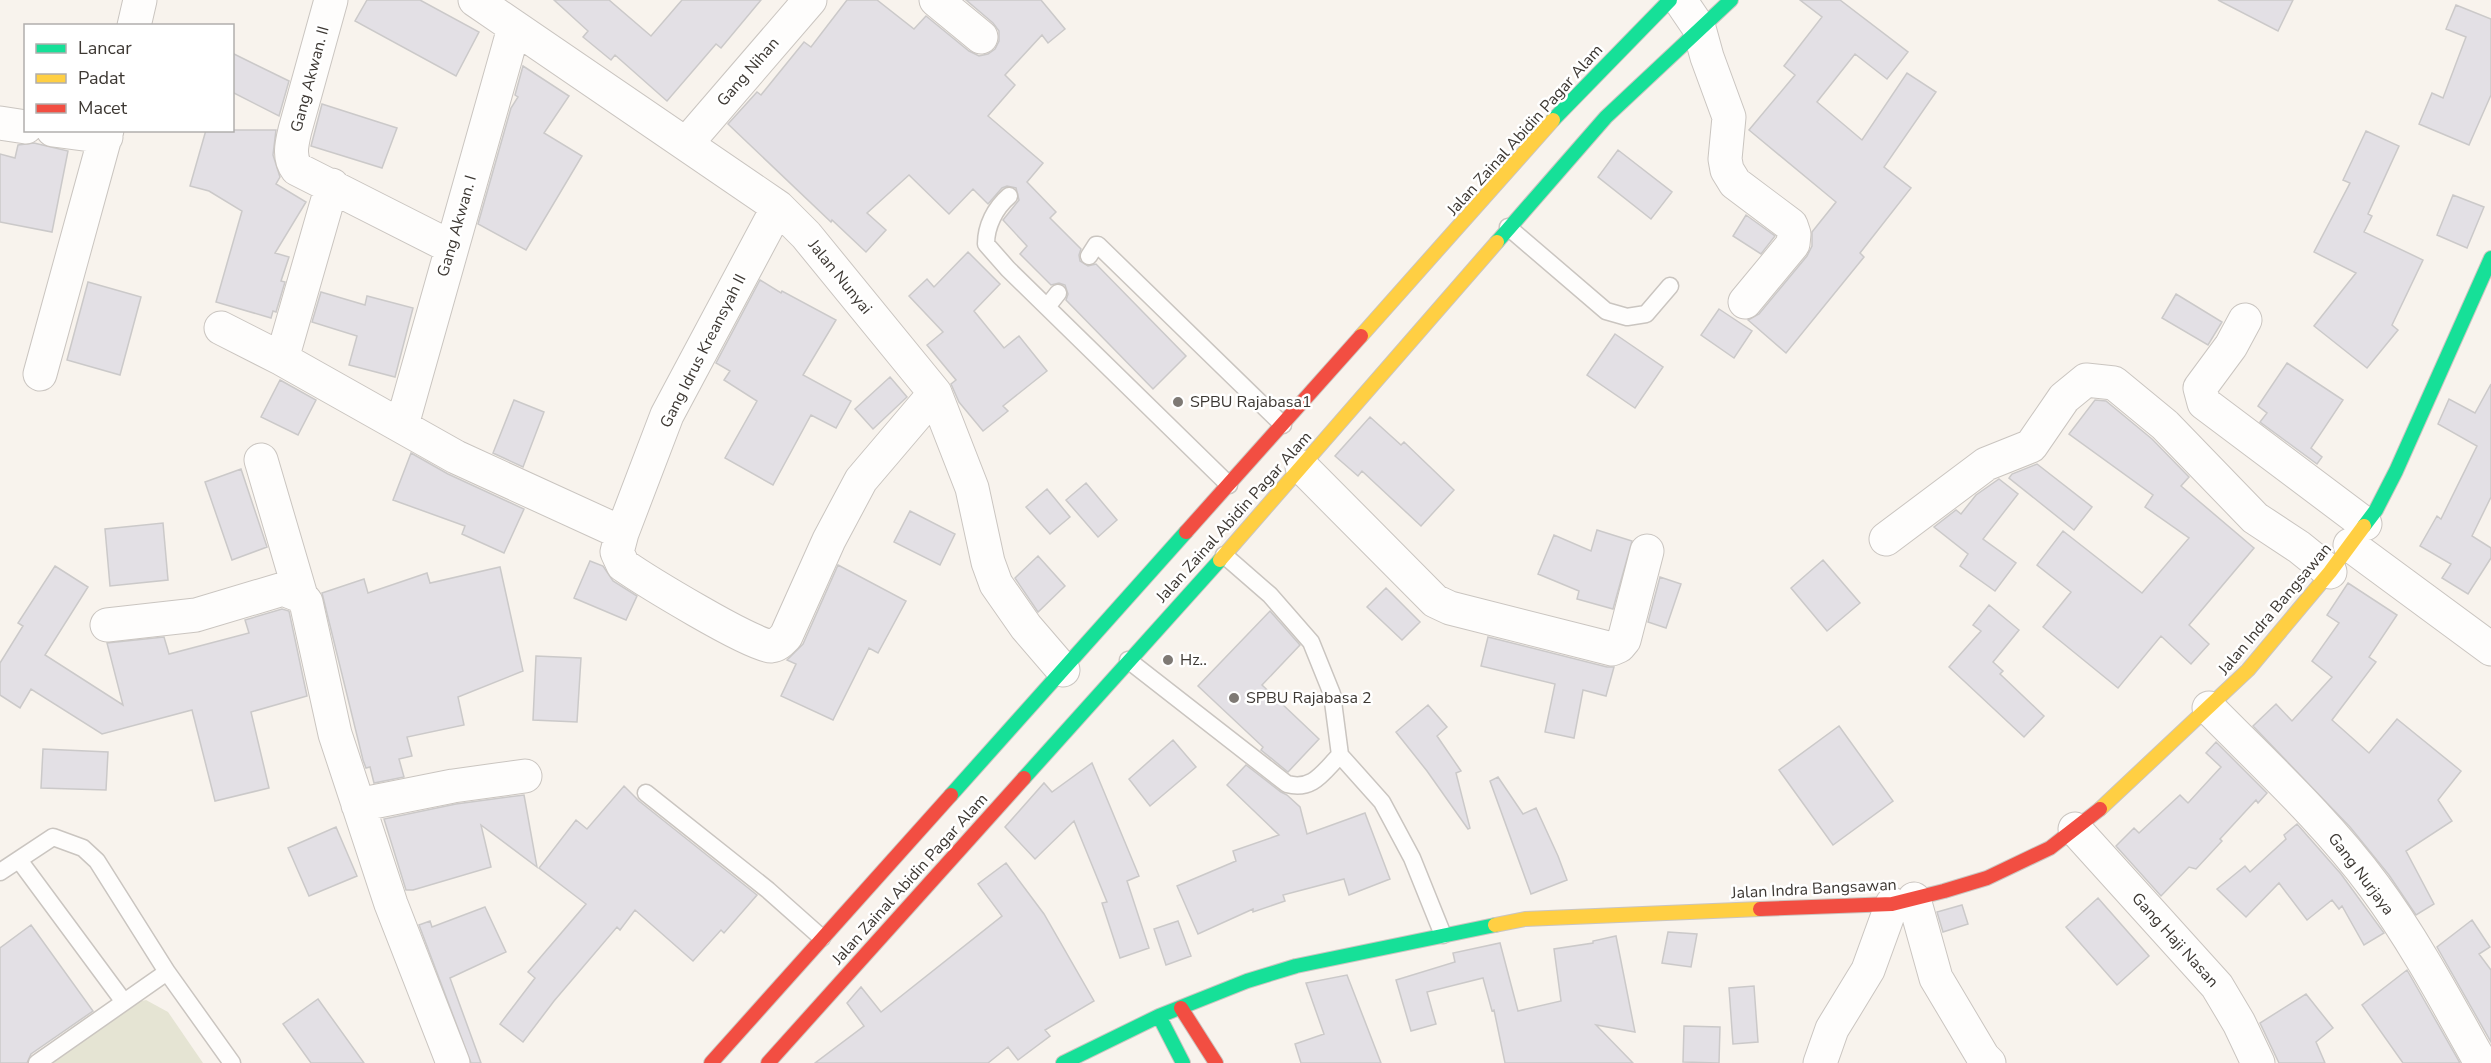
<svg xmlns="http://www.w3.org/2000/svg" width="2491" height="1063" font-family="'Nunito Sans',sans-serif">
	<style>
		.green { fill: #e5e4d3 }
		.building { fill: #e3e0e5; stroke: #cbc9c9; stroke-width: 1.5 }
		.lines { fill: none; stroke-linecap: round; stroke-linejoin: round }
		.lane-casing { stroke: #cac5c0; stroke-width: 19 }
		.street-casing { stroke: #cac5c0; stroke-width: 35 }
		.fast-casing { stroke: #cac5c0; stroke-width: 16 }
		.slow-casing { stroke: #cac5c0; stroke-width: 16 }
		.jam-casing { stroke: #cac5c0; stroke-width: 16 }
		.lane { stroke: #fefdfc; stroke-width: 16 }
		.street { stroke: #fefdfc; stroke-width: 33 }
		.fast { stroke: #16e098; stroke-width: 14 }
		.slow { stroke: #ffcf43; stroke-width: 14 }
		.jam { stroke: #f24e42; stroke-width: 14 }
		.poi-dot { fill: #7e7974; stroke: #fff; stroke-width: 2 }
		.labels { text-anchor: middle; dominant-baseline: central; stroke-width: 5; stroke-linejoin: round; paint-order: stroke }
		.street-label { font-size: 16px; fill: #3d3833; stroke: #fff }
		.poi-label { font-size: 16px; fill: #3d3833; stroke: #fff; text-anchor: start }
	</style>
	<rect width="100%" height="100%" fill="#f8f3ed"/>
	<path class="green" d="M146 1000 168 1012 203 1063H48L129 1004Z"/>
	<path class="building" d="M367 0H420L479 32 456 76 355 21Z
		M554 0H609L651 36 682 0H761L721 48 716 44 667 101 615 55 611 60 583 37 588 31Z
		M847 0H877L914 29 926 16 969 51 979 56 988 54 995 49 999 41V31L993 23 966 0H1041L1065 29 1048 43 1042 35 1005 75 1015 85 988 116 1043 163 1027 182 1056 212 1050 218 1081 249 1079 255 1080 261 1088 266 1096 264 1186 356 1153 389 1066 300 1068 294 1065 285 1059 283 1051 285 1020 254 1027 246 1003 220 1019 200 1016 188 1007 186 1002 188 988 204 973 189 949 214 909 175 867 213 886 230 866 252 832 220 831 222 728 124 757 92 761 95 804 42 811 47Z
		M1800 0H1840L1908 52 1887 79 1855 54 1817 102 1862 140 1907 73 1936 92 1884 167 1911 188 1860 253 1864 257 1786 353 1748 320 1759 314 1807 256 1812 246V232L1836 202 1749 130 1795 75 1784 66 1822 17Z
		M2218 0H2293L2278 31Z
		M2456 5 2491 19V95L2469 145 2419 124 2432 93 2443 98 2466 37 2446 29Z
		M232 53 289 81 279 116 232 92Z
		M523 66 569 96 544 133 582 156 526 250 478 224 511 108 518 97 515 95Z
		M322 104 397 128 382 168 311 146Z
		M206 130H276L273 155 280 177 276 184 306 202 275 253 289 257 281 281 285 282 276 312 273 311 271 318 216 302 242 211 209 191 190 186Z
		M2366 131 2399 146 2368 214 2372 216 2364 232 2423 260 2392 325 2398 330 2367 368 2314 326 2356 273 2314 252 2350 183 2343 180Z
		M34 143 68 151 52 232 0 222V154L15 158 18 145Z
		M1618 150 1672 192 1651 219 1598 177Z
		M2453 195 2484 207 2467 248 2437 235Z
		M1746 215 1775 236 1761 254 1733 236Z
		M968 252 1000 284 974 311 1004 348 1019 336 1047 371 1003 406 1008 411 983 431 959 402 951 384 956 380 927 345 943 332 909 296 927 279 934 287Z
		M760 280 781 293 782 291 836 320 803 375 851 401 836 428 811 415 773 485 725 458 757 401 724 380 730 371 716 363Z
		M88 282 141 297 120 375 67 360Z
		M321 292 365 305 367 296 413 308 395 377 349 365 357 336 312 322Z
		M2176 294 2222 322 2208 345 2162 318Z
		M1719 309 1752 331 1734 358 1701 335Z
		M1615 334 1663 367 1635 408 1587 375Z
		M2287 363 2343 400 2311 448 2322 457 2317 464 2260 422 2267 413 2258 406Z
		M890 377 907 397 873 429 855 409Z
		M280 380 316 400 298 435 261 417Z
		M2491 384V497L2472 536 2491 548V558L2468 594 2442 578 2451 564 2420 546 2437 516 2441 519 2477 446 2438 424 2449 399 2475 413Z
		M514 400 544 412 523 467 493 453Z
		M2095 400 2106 401 2152 439 2189 477 2181 486 2254 548 2189 625 2209 644 2191 664 2161 636 2118 688 2043 627 2071 592 2037 565 2063 531 2142 593 2189 538 2145 507 2153 495 2069 434Z
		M1370 417 1401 445 1404 442 1454 490 1421 526 1362 471 1358 476 1335 456Z
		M411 453 448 474 524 509 504 553 462 534 465 526 393 500Z
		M2037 464 2092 507 2074 530 2009 478 2012 474Z
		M241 469 267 547 232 560 205 482Z
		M1999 479 2018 494 1983 539 2016 563 1995 591 1960 566 1968 554 1934 527 1956 510 1961 514 1976 495Z
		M1086 483 1117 520 1098 537 1066 500Z
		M1047 489 1070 517 1050 534 1026 507Z
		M910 511 955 534 940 565 894 542Z
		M163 523 168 580 110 586 105 529Z
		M1597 530 1632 541 1613 609 1577 599 1579 591 1538 574 1554 535 1591 551Z
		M1038 556 1065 586 1038 612 1015 578Z
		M1823 560 1860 603 1827 631 1791 588Z
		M590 561 603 566 613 581 637 596 626 620 574 598Z
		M838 565 906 601 878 653 869 648 833 720 781 696 796 664 787 660 803 644Z
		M55 566 88 587 45 655 123 705 107 643 164 637 169 654 249 633 245 620 282 609 289 611 307 696 251 712 269 788 215 801 192 710 102 734 31 689 20 708 0 695V663L23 626 18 623Z
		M500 567 523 671 458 697 464 725 407 737 412 756 399 759 404 777 374 783 370 767 366 768 363 760 322 593 364 579 368 593 427 573 430 583Z
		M1660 577 1681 584 1666 628 1648 622Z
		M2348 583 2397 615 2369 657 2376 662 2332 720 2369 753 2397 719 2461 771 2438 800 2452 821 2406 851 2434 904 2416 915 2389 875 2350 827 2253 726 2276 704 2292 721 2332 677 2312 661 2339 623 2327 615Z
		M1386 588 1420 622 1402 640 1367 607Z
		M1989 605 2019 630 1993 662 2003 671 2000 674 2044 716 2024 737 1949 667 1981 631 1973 625Z
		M1270 611 1300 645 1262 685 1319 739 1288 772 1261 750 1263 747 1198 686Z
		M1488 637 1607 667H1614L1606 696 1583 690 1574 738 1545 732 1555 684 1481 666Z
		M536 656 581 658 577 722 533 720Z
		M1428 705 1447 727 1437 736 1461 771 1456 773 1470 828 1468 829 1427 771 1396 732Z
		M1839 726 1893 801 1833 845 1779 770Z
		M1173 740 1196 767 1150 806 1129 779Z
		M2216 742 2267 793 2258 803 2256 800 2220 839 2222 841 2196 869 2189 867 2161 896 2116 846 2134 828 2139 833 2180 795 2188 803 2221 767 2206 753Z
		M43 749 108 752 106 790 41 788Z
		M1092 763 1139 876 1127 881 1149 948 1120 958 1102 903 1107 902 1074 821 1035 859 1005 827 1044 783 1052 792Z
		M1246 765 1281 792 1287 795 1300 807 1307 834 1365 813 1390 879 1349 895 1344 879 1283 895 1285 901 1253 912V909L1198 934 1177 886 1236 861 1233 851 1279 835 1227 785Z
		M1498 777 1523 814 1536 808 1558 856 1567 880 1531 894 1490 781Z
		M624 786 639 801 757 895 724 933 721 930 693 961 635 910 620 930 617 927 554 1001 523 1042 500 1024 535 978 528 972 586 904 539 868 576 820 587 829Z
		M524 795 537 867 481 825 491 867 413 890H406L384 819 456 804Z
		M2297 824 2341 874 2384 933 2364 945 2342 906 2339 909 2332 900 2307 920 2279 883 2246 917 2217 889 2245 866 2250 872 2286 839 2284 835Z
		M336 827 357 876 309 896 288 848Z
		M1006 863 1044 914 1094 1001 1045 1030 1050 1036 1018 1060 1008 1047 988 1063H815L864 1026 847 1003 861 987 881 1012 1002 916 978 884Z
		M2098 898 2149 956 2117 985 2066 927Z
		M1962 905 1968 924 1943 932 1937 912Z
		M485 907 506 952 450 978 481 1063H471L419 925 430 921 432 927Z
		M2472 920 2490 947 2479 954 2491 970V1042L2437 947Z
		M1178 921 1191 956 1166 965 1154 929Z
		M31 925 93 1011 31 1054 27 1063H0V948Z
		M1668 932 1697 934 1691 967 1662 963Z
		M1616 936 1635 1032 1596 1025 1633 1063H1505L1494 1010 1492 1011 1483 978 1427 992 1436 1024 1411 1031 1396 980 1455 962 1453 953 1500 943 1518 1011 1561 1001 1554 949 1593 943V941Z
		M2407 970 2427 1005 2460 1063H2403L2362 1005Z
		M1347 975 1381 1063H1301L1295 1044 1324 1034 1306 983Z
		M1754 986 1758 1042 1733 1044 1729 988Z
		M2306 994 2333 1028 2316 1042 2325 1063H2279L2260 1023Z
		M318 999 364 1063H311L283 1024Z
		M1684 1026 1720 1027 1719 1063 1683 1062Z"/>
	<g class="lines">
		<defs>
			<path id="lane" d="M1009 196C995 208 986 226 986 244L1008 269 1229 485
				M1508 227 1606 311 1627 317 1646 314 1670 286
				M1089 256 1096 245H1098L1283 425
				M1047 307 1058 293
				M1224 555 1270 595 1311 642 1332 694 1340 755 1382 802 1412 858 1443 935
				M1128 660 1287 784C1313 791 1323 772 1340 755
				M646 793 768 890 822 938
				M19 860 124 1002
				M0 872 53 837 83 848 97 861 167 972
				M37 1063 167 972 232 1063"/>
			<path id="street" d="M331 0 295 130C292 143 288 157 297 169L451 247
				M475 0 778 207 806 235 935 393 972 488 988 562 996 584 1026 627 1063 670
				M936 0 981 37
				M1680 0 1699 28 1707 57 1729 117 1725 159 1727 170 1735 183 1791 225 1794 234 1793 244 1745 302
				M134 26 140 0
				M0 123 26 127
				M53 130 106 137
				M686 144 810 0
				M778 207 667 415 622 533 617 552 623 565C643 579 752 646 771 646 778 645 781 641 786 636L829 540 861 480 935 393
				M2245 320 2231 346 2200 388 2204 403 2365 524
				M221 328 282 359 456 457 622 533
				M282 359 332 185
				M40 374 107 130
				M402 425 514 28
				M261 460 301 596
				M1302 467 1435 601 1450 608 1612 649 1619 646 1624 640 1647 551
				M1886 539 1986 464 2031 446 2064 398 2086 380 2114 383 2165 425 2255 518 2299 547 2330 572
				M2350 545 2491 649
				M107 625 196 615 283 589 301 596 306 602 335 734 391 904 453 1063
				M2209 708C2266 766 2326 821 2374 886 2414 940 2448 1004 2481 1063
				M358 805 453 786 525 776
				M2075 829 2217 986 2239 1023 2258 1063
				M1914 899 1936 978 1983 1057 1989 1063
				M1820 1063 1832 1029 1868 970 1892 904"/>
			<path id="fast" d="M1553 120 1670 0
				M1497 242 1606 117 1731 0
				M2364 526 2376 510 2396 471 2491 258
				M1024 778 1220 560
				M951 795 1186 532
				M1159 1016 1183 1063
				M1063 1063 1159 1016 1247 981 1296 966 1495 925"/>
			<path id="slow" d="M1361 336 1553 120
				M1220 560 1497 242
				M2100 809 2248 670 2330 572 2364 526
				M1495 925 1525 919 1760 909"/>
			<path id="jam" d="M1186 532 1361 336
				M1760 909 1892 904 1944 891 1987 878 2050 848 2100 809
				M1181 1008 1216 1063
				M711 1063 951 795
				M768 1063 1024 778"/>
		</defs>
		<use href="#lane" class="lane-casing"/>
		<use href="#street" class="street-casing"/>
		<use href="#fast" class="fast-casing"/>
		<use href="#slow" class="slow-casing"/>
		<use href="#jam" class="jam-casing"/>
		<use href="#lane" class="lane"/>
		<use href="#street" class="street"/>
		<use href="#fast" class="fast"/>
		<use href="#slow" class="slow"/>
		<use href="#jam" class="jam"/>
	</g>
	<g class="poi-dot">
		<circle cx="1178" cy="402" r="6"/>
		<circle cx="1168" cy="660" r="6"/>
		<circle cx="1234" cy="698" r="6"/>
	</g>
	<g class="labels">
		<g class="street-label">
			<text transform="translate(748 72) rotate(-49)">Gang Nihan</text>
			<text transform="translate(310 79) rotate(-75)">Gang Akwan. II</text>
			<text transform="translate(1525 130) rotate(-48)">Jalan Zainal Abidin Pagar Alam</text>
			<text transform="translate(457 226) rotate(-74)">Gang Akwan. I</text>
			<text transform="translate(840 277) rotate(51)">Jalan Nunyai</text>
			<text transform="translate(703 351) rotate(-63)">Gang Idrus Kreansyah II</text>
			<text transform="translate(1234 517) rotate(-48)">Jalan Zainal Abidin Pagar Alam</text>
			<text transform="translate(2275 609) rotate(-50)">Jalan Indra Bangsawan</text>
			<text transform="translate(2361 874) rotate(53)">Gang Nurjaya</text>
			<text transform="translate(910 879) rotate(-48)">Jalan Zainal Abidin Pagar Alam</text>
			<text transform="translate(1814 889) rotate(-3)">Jalan Indra Bangsawan</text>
			<text transform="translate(2175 940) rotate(48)">Gang Haji Nasan</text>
		</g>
		<g class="poi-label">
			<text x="1190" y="402">SPBU Rajabasa1</text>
			<text x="1180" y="660">Hz..</text>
			<text x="1246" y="698">SPBU Rajabasa 2</text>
		</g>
	</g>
	<rect x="24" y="24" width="210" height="108" fill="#ffffff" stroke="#b1afad" stroke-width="1.5"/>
	<rect x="36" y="44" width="30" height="9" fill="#16e098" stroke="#b1afad" stroke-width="1.5"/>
	<text x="78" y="54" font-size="18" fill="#3d3833">Lancar</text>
	<rect x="36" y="74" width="30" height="9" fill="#ffcf43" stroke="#b1afad" stroke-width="1.5"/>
	<text x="78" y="84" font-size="18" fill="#3d3833">Padat</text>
	<rect x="36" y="104" width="30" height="9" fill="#f24e42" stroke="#b1afad" stroke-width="1.5"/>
	<text x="78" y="114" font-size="18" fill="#3d3833">Macet</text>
</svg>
